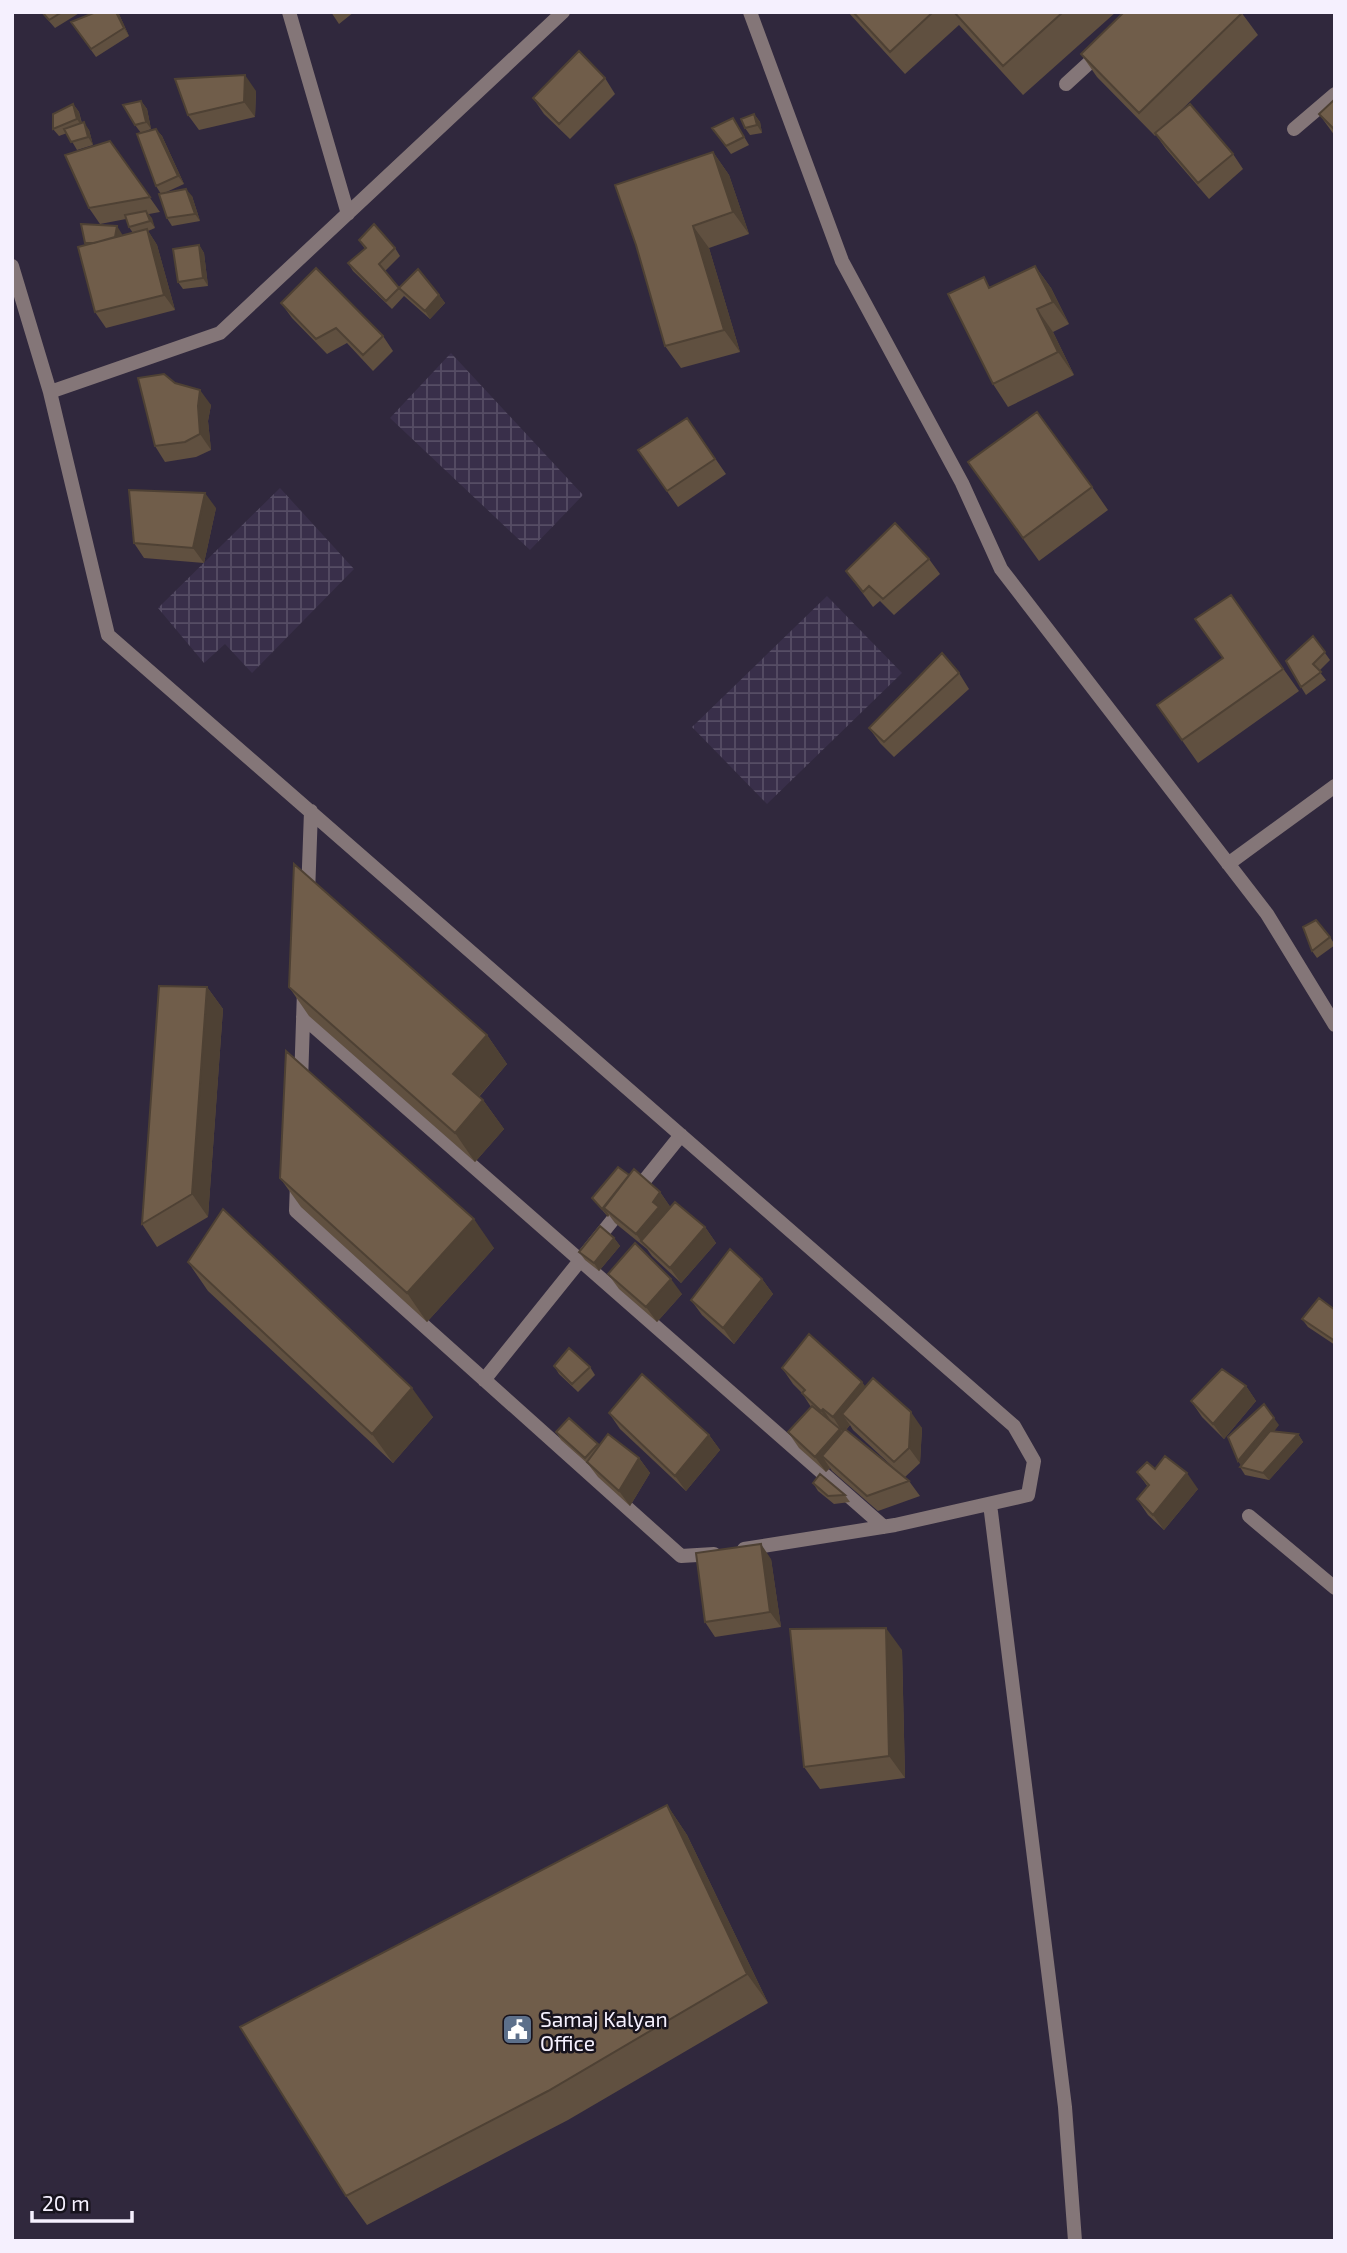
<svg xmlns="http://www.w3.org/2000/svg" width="1347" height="2253" font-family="'Exo 2',sans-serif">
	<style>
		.industrial { fill: url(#industrial-grid) }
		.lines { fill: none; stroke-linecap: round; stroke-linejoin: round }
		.minor { stroke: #847678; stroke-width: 14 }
		.wall { fill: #605040; fill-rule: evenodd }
		.shaded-wall { fill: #4e4134 }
		.building { fill: #705d4a; stroke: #4e4134; stroke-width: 2 }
		.labels { text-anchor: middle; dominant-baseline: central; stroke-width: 5; stroke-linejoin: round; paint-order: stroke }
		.poi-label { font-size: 21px; fill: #f5f0fe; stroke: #17131d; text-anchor: start }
	</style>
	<defs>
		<pattern id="industrial-grid" width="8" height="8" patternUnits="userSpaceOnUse" patternTransform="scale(1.75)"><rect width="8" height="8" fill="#392f4a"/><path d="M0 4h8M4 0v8" fill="none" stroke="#564d65"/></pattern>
	</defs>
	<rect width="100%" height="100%" fill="#30283d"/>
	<path class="industrial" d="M451 353 583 495 530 550 390 418Z
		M280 488 354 569 252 673 225 644 204 663 158 608Z
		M827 596 902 673 767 804 692 727Z"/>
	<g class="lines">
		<path class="minor" d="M289 12 348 214
			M750 12 842 261 962 483 1001 569 1267 914 1335 1025
			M1066 84 1102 51
			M1294 129 1335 94
			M12 266 50 392 108 635 1014 1426 1034 1461 1028 1495 895 1525 744 1549
			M50 392 220 333 563 12
			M1228 864 1335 786
			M308 894 311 811
			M303 1017 884 1527
			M301 1082 304 991
			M297 1183 296 1211 681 1556 714 1554
			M484 1380 681 1135
			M990 1504 1065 2107 1075 2241
			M1249 1516 1335 1588"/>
	</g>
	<path class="wall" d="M41 12H81L55 28Z
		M118 12 129 36 96 57 71 22Z
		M331 12H354L339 24Z
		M848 12H1116L1023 95 959 25 905 74Z
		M1241 12 1258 35 1171 120 1233 154 1243 169 1209 199 1166 149 1156 135 1155 136 1097 77 1081 54Z
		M605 78 615 94 570 139 544 114 533 98Z
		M256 91 255 117 199 130 188 115Z
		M1335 99V136L1319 114Z
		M141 101 147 109 151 129 141 133 135 125Z
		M73 104 79 112 82 123 89 130 93 145 77 150 67 133 59 136 53 129Z
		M754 114 760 122 762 133 750 135 745 128Z
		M733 118 749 145 731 154 712 128Z
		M156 129 162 136 184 184 162 194 192 196 200 221 172 226 167 218 161 194 156 186Z
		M110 141 160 212 149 214 155 228 148 231 157 245 175 310 106 328 95 312 86 245 85 243 122 234V236L133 233 129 227 126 219 100 224 89 208Z
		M713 152 729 175 749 234 709 248 740 352 681 368 665 346 636 245Z
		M359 240 395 248 400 256 385 271 399 288 439 295 445 303 430 319 404 296 392 309 353 271 348 263 365 249Z
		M199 245 204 253 208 286 183 289 178 282Z
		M1035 266 1051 288 1069 324 1053 332 1074 375 1008 407 993 384 991 287Z
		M281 303 383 336 393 351 373 371 347 343 327 354 292 318Z
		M175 383 211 405 208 421 211 450 196 457 165 462 155 446Z
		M687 418 726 474 678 507 638 450Z
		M968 462 1092 487 1108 510 1039 561Z
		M216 508 204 563 144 558 134 543Z
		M929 559 940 574 894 615 880 601 873 607 846 571Z
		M1231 595 1299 691 1198 763 1157 705 1223 658Z
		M1313 636 1330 660 1319 671 1326 680 1306 695 1301 687Z
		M959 673 969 689 894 757 880 743 869 728Z
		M1330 937 1335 945 1317 958 1312 951Z
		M207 987 223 1009 208 1217 157 1247 142 1224Z
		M289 987 487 1035 507 1064 479 1097 483 1100 504 1129 475 1162 309 1016Z
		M629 1175 660 1192 671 1208 705 1227 716 1243 681 1283 652 1256 647 1249 615 1223 609 1215 608 1217 592 1198Z
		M280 1178 494 1248 427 1322 301 1207Z
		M614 1238 620 1246 599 1271 585 1260 579 1252Z
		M188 1262 433 1417 393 1463 208 1291Z
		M608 1274 682 1294 657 1322 619 1289Z
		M762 1279 773 1294 734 1344 702 1315 691 1300Z
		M1335 1310V1345L1308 1327 1302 1319Z
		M554 1366 590 1367 595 1375 578 1392 559 1374Z
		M782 1368 862 1382 865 1387 922 1428 920 1463 905 1477 909 1481 920 1496 878 1511 832 1471 830 1468 826 1472 799 1448 788 1432 811 1407 802 1393 793 1384ZM850 1425 853 1430 895 1469 846 1430Z
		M1246 1386 1256 1401 1224 1439 1202 1417 1191 1401Z
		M609 1413 709 1435 720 1450 686 1491 620 1429Z
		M569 1418 599 1446 639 1458 650 1473 630 1506 598 1477 588 1464 561 1440 556 1432Z
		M1279 1425 1274 1431 1298 1434 1303 1442 1269 1480 1245 1475 1240 1467 1241 1465 1238 1461Z
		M1155 1469 1198 1489 1164 1530 1148 1515 1137 1499 1148 1487 1137 1472Z
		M813 1483 845 1495 850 1502 834 1504 818 1491Z
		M771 1559 781 1627 715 1637 705 1622Z
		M902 1650 905 1778 820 1789 804 1767Z
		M667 1805 687 1835 768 2003 568 2120 367 2225 346 2196Z"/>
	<path class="shaded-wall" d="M116 12H118L129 36 124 28Z
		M245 75 256 91 255 117 244 102Z
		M141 101 147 109 151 129 146 122Z
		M73 104 79 112 82 127 77 119Z
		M754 114 760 122 762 133 757 125Z
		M84 122 89 130 93 145 88 137Z
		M156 129 162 136 184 184 178 176Z
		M713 152 729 175 749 234 733 212Z
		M186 189 192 196 200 221 195 214Z
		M146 211 152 218 155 228 150 221Z
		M117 226 122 234 120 249 115 242Z
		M693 226 709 248 740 352 724 330Z
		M147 229 157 245 175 310 164 295Z
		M199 245 204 253 208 286 203 278Z
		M1035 266 1051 288 1069 324 1053 302Z
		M439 295 445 303 430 319 425 311Z
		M1037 309 1053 332 1074 375 1058 352Z
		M200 390 211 405 208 421 211 450 200 434 198 406Z
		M205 493 216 508 204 563 193 548Z
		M207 987 223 1009 208 1217 192 1194Z
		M487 1035 507 1064 473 1103 453 1074Z
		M483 1100 504 1129 475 1162 455 1133Z
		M630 1176 604 1208 609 1215 608 1217 602 1209Z
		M660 1192 671 1208 641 1241 636 1234 653 1202Z
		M474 1219 494 1248 427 1322 407 1293Z
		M705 1227 716 1243 681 1283 670 1268Z
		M614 1238 620 1246 599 1271 594 1263Z
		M671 1279 682 1294 657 1322 646 1307Z
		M762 1279 773 1294 734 1344 723 1328Z
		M862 1382 873 1397 842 1414 850 1425 843 1433 833 1417Z
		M1246 1386 1256 1401 1224 1439 1213 1424Z
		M412 1388 433 1417 393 1463 372 1434Z
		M1264 1404 1279 1425 1244 1469 1238 1461Z
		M823 1409 833 1424 832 1426 821 1411Z
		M911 1412 922 1428 920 1463 909 1448Z
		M840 1429 850 1445 822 1456 830 1468 826 1472 815 1457Z
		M1298 1434 1303 1442 1269 1480 1263 1473Z
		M709 1435 720 1450 686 1491 675 1476Z
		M639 1458 650 1473 630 1506 619 1491Z
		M1187 1473 1198 1489 1164 1530 1153 1515Z
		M761 1544 771 1559 781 1627 770 1612Z
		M886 1628 902 1650 905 1778 889 1756Z
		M667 1805 687 1835 768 2003 747 1974Z"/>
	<path class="building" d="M42 12H62L49 20Z
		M96 12H116L124 28 91 49 71 22Z
		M853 12H933L890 52Z
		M954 12H1063L1003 66Z
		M1124 12H1241L1242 13 1139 113 1081 54Z
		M579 51 605 78 559 124 533 98Z
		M245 75 244 102 188 115 175 79Z
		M1335 99V130L1319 114Z
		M141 101 146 122 135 125 123 105Z
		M73 104 77 119 53 129V114Z
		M1190 104 1233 154 1198 183 1155 133Z
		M754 114 757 125 745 128 741 119Z
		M733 118 744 137 726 146 712 128Z
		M84 122 88 137 71 142 64 129Z
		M156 129 178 176 156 186 137 134Z
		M110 141 150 197 89 208 65 155Z
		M713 152 733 212 693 226 724 330 665 346 636 245 615 185Z
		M186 189 195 214 167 218 159 194Z
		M146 211 150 221 129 227 125 215Z
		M81 224 117 226 115 237 94 243H85Z
		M374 224 395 248 379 264 399 288 386 301 348 263 366 248 359 240Z
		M147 229 164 295 95 312 78 247Z
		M199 245 203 278 178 282 173 249Z
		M1035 266 1053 302 1037 309 1058 352 993 384 948 294 984 277 989 288Z
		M316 268 383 336 363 355 336 328 316 339 281 303Z
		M418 269 439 295 425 311 399 288Z
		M164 374 175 383 200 390 198 406 200 434 185 442 155 446 138 378Z
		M1037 412 1092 487 1023 538 968 462Z
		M687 418 715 459 667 491 638 450Z
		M129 490 205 493 193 548 134 543Z
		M895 523 929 559 883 599 869 586 863 592 846 571Z
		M1231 595 1283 669 1182 740 1157 705 1223 658 1195 619Z
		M1313 636 1325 652 1313 664 1321 672 1301 687 1286 661Z
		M942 653 959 673 884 742 869 728Z
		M294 864 487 1035 453 1074 483 1100 455 1133 289 987Z
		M1316 920 1330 937 1312 951 1303 927Z
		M159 986 207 987 192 1194 142 1224Z
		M286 1051 474 1219 407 1293 280 1178Z
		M618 1167 629 1175 602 1209 592 1198Z
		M634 1169 660 1192 653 1202 659 1207 636 1234 604 1208Z
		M675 1202 705 1227 670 1268 641 1241Z
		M223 1209 412 1388 372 1434 188 1262Z
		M600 1226 614 1238 594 1263 579 1252Z
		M635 1243 671 1279 646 1307 608 1274Z
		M730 1249 762 1279 723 1328 691 1300Z
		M1319 1298 1335 1310V1341L1302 1319Z
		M809 1334 862 1382 833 1417 823 1409 821 1411 802 1393 805 1390 782 1368Z
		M569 1348 590 1367 572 1384 554 1366Z
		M1222 1369 1246 1386 1213 1424 1191 1401Z
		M642 1374 709 1435 675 1476 609 1413Z
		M873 1378 911 1412 909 1448 894 1462 842 1414Z
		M1264 1404 1274 1418 1238 1461 1228 1437Z
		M812 1406 840 1429 815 1457 788 1432Z
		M569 1418 598 1444 585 1458 556 1432Z
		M845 1429 909 1481 867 1496 822 1456Z
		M1270 1431 1298 1434 1263 1473 1240 1467Z
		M608 1434 639 1458 619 1491 587 1462Z
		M1165 1456 1187 1473 1153 1515 1137 1499 1149 1485 1137 1472 1147 1462 1155 1469Z
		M820 1474 845 1495 828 1496 813 1483Z
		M761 1544 770 1612 705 1622 696 1553Z
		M886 1628 889 1756 804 1767 790 1629Z
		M667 1805 747 1974 548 2091 346 2196 240 2027Z"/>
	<defs>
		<symbol id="civic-square" viewBox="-11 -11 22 22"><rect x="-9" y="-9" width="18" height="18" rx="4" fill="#5c6f8a" stroke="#17131d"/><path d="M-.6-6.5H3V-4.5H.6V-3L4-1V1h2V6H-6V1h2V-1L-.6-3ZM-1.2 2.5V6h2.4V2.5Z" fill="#fff"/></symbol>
	</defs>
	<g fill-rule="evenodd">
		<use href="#civic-square" x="500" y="2012" width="35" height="35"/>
	</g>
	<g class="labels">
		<g class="poi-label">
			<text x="540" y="2018">Samaj Kalyan<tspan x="540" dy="24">Office</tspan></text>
		</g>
	</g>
	<rect width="1347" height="2253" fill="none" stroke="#f5f0fe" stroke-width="28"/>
	<path d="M32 2211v10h100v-10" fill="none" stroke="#f5f0fe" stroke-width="3.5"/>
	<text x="42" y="2211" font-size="21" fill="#f5f0fe" stroke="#17131d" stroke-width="5" paint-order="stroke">20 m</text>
</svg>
